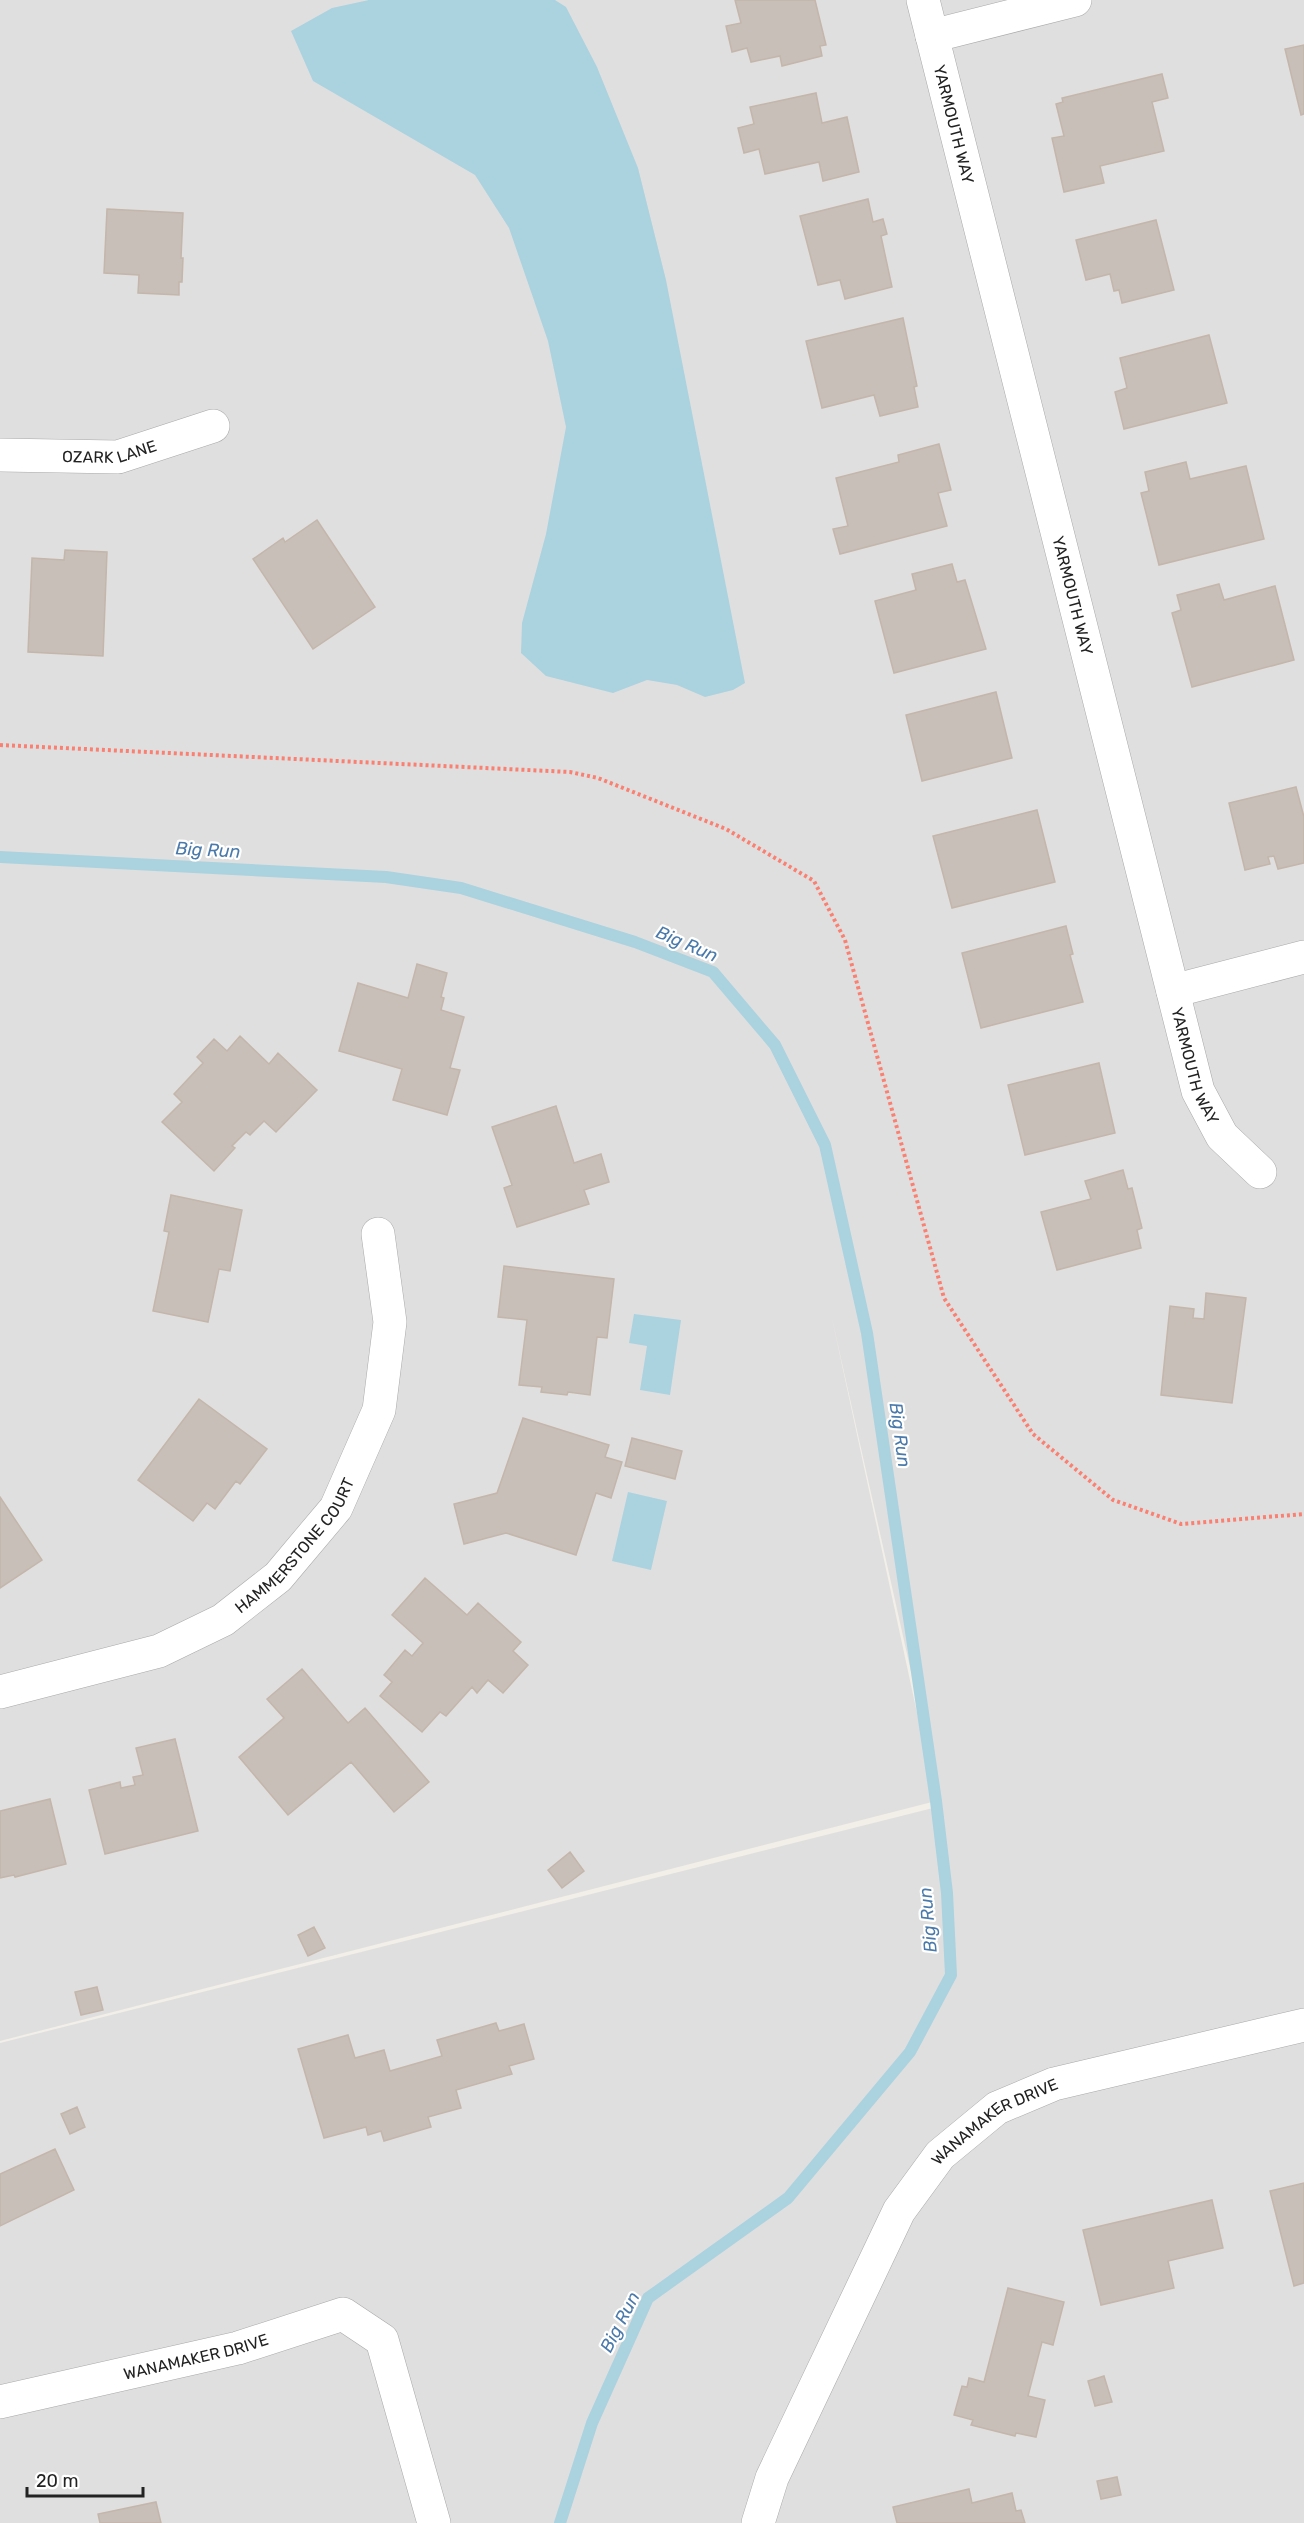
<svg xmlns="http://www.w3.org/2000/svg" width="1304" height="2523" viewBox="0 0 1304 2523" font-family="Rubik,sans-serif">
	<rect width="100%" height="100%" fill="#f2efe9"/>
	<path fill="#e0dfdf" d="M 0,0 L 1304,0 L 1304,2523 L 0,2523 L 0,2043 L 941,1806 L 831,1314 L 936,1801 L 0,2041 Z"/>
	<path fill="#aad3df" d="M 369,0 L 555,0 L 566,7 L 597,67 L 638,168 L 666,280 L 745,683 L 733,690 L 705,697 L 677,685 L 647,680 L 613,693 L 546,676 L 521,653 L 522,623 L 546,534 L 566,427 L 548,341 L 509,228 L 475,175 L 313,81 L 291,31 L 332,8 Z
		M 634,1314 L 681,1320 L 670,1395 L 640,1390 L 647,1346 L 629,1343 Z
		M 628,1492 L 667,1501 L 651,1570 L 612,1561 Z"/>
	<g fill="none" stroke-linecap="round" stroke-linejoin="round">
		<path stroke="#aad3df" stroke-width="12" d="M 0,857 L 386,877 L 461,888 L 635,942 L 713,972 L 775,1045 L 825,1145 L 867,1333 L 936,1801 L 947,1893 L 951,1975 L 910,2052 L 788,2198 L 648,2298 L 592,2423 L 560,2523"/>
	</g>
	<path fill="#c7bfb8" stroke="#c4b6ab" stroke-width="1.5" d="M 735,0 L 815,0 L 826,45 L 820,46 L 822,56 L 782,66 L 780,56 L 751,62 L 747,48 L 732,52 L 726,26 L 741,23 Z
		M 1304,45 L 1304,114 L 1301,115 L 1285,49 Z
		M 1162,74 L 1168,98 L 1152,102 L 1164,151 L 1100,166 L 1104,183 L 1064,192 L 1052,138 L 1064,136 L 1056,104 L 1063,102 L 1062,98 Z
		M 816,93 L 822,123 L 847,117 L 859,172 L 823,181 L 819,162 L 765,174 L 759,149 L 744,153 L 738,128 L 754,124 L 750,107 Z
		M 868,199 L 873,222 L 883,219 L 887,234 L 881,236 L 892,287 L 845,299 L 840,280 L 818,285 L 800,216 Z
		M 107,209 L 183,213 L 181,258 L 183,258 L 182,282 L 179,282 L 179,295 L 138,293 L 139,275 L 104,273 Z
		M 1156,220 L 1174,290 L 1122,303 L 1119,290 L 1114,291 L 1110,274 L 1086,280 L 1076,240 Z
		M 903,318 L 917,386 L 914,387 L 918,407 L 880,416 L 874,395 L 822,408 L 806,341 Z
		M 1209,335 L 1227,403 L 1124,429 L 1115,392 L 1127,388 L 1120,358 Z
		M 939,444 L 951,490 L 938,493 L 947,526 L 840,554 L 833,529 L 848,526 L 836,478 L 899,462 L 898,455 Z
		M 1186,462 L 1190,479 L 1246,466 L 1264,539 L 1159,565 L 1141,493 L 1149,491 L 1145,472 Z
		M 317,520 L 375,607 L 313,649 L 253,559 L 283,538 L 285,542 Z
		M 65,550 L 107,552 L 103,656 L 28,652 L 32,558 L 64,560 Z
		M 952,564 L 957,582 L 965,580 L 986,649 L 894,673 L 875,601 L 916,590 L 912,574 Z
		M 1219,584 L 1224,600 L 1275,586 L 1294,660 L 1192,687 L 1172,613 L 1181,610 L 1177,595 Z
		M 996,692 L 1012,758 L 922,781 L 906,715 Z
		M 1296,787 L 1304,817 L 1304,863 L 1278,869 L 1274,856 L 1268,857 L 1270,864 L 1245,870 L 1229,803 Z
		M 1037,810 L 1055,882 L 952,908 L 933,836 Z
		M 1066,926 L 1073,954 L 1070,955 L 1083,1002 L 981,1028 L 962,953 Z
		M 417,964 L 447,973 L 441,997 L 444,998 L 441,1010 L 464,1017 L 450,1068 L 460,1070 L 447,1115 L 393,1100 L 402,1069 L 339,1051 L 358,983 L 408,998 Z
		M 240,1036 L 269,1064 L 278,1053 L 317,1090 L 276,1132 L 264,1121 L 250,1135 L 246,1132 L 232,1146 L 235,1148 L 214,1171 L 162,1122 L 182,1102 L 174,1094 L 203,1063 L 197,1057 L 214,1039 L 227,1051 Z
		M 1099,1063 L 1115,1133 L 1025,1155 L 1008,1085 Z
		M 556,1106 L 574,1163 L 601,1154 L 609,1182 L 584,1190 L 589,1204 L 517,1227 L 504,1188 L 512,1185 L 492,1127 Z
		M 1123,1170 L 1128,1189 L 1132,1188 L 1142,1228 L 1137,1230 L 1141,1248 L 1057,1270 L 1041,1212 L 1091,1199 L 1085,1181 Z
		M 171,1195 L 242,1210 L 230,1271 L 219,1269 L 208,1322 L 153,1311 L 169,1232 L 164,1231 Z
		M 504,1266 L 614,1279 L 607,1338 L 597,1337 L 590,1395 L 568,1392 L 567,1395 L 541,1392 L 542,1387 L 519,1385 L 527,1320 L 498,1317 Z
		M 1206,1293 L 1246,1298 L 1232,1403 L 1161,1395 L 1170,1306 L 1194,1309 L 1193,1318 L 1204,1319 Z
		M 199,1399 L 267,1449 L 240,1484 L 236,1481 L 215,1509 L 207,1503 L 193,1521 L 138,1480 Z
		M 523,1418 L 609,1445 L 605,1457 L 622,1462 L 611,1498 L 596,1493 L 576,1555 L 506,1533 L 464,1544 L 454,1504 L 497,1493 Z
		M 632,1438 L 682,1451 L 675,1479 L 625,1466 Z
		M 0,1497 L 42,1560 L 0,1588 Z
		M 425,1578 L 467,1615 L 478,1603 L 521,1642 L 513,1651 L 528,1665 L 503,1693 L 488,1680 L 477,1693 L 472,1687 L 446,1716 L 440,1712 L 422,1732 L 380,1696 L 392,1682 L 384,1675 L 405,1650 L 412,1656 L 423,1643 L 392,1615 Z
		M 302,1669 L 348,1723 L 365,1708 L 429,1782 L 394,1812 L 351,1762 L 288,1815 L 239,1757 L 284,1718 L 267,1699 Z
		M 175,1739 L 198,1831 L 105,1854 L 89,1790 L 120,1782 L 121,1788 L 135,1785 L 133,1777 L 143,1775 L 136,1748 Z
		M 50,1799 L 66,1864 L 15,1877 L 14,1875 L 0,1878 L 0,1811 Z
		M 570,1852 L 584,1871 L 562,1888 L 548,1870 Z
		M 314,1927 L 325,1948 L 308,1956 L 298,1935 Z
		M 97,1987 L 103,2010 L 81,2015 L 75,1992 Z
		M 496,2023 L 499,2031 L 524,2024 L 534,2059 L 509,2066 L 512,2074 L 456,2090 L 461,2108 L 428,2117 L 431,2127 L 384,2141 L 381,2131 L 368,2135 L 366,2127 L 324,2138 L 298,2049 L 348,2035 L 355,2058 L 384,2050 L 390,2071 L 442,2056 L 437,2040 Z
		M 77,2107 L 85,2127 L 70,2134 L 61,2114 Z
		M 55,2149 L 74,2190 L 0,2226 L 0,2174 Z
		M 1304,2183 L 1304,2283 L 1294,2286 L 1270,2191 Z
		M 1212,2200 L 1223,2248 L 1168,2261 L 1174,2288 L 1101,2305 L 1083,2230 Z
		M 1008,2288 L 1064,2302 L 1053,2345 L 1042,2342 L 1028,2396 L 1045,2400 L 1036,2437 L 1016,2433 L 1015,2436 L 971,2425 L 973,2420 L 954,2415 L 962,2386 L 967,2387 L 969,2378 L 984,2382 Z
		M 1104,2376 L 1112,2402 L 1095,2406 L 1088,2381 Z
		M 1117,2477 L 1121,2495 L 1101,2499 L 1097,2481 Z
		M 969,2489 L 972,2503 L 1012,2493 L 1016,2511 L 1021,2510 L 1025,2523 L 897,2523 L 893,2507 Z
		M 156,2502 L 161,2523 L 100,2523 L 98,2514 Z"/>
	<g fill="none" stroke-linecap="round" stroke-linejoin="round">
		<g stroke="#a9a9a9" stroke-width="34">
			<g id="minor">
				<path id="s1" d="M 923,0 L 1198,1091 L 1222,1136 L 1260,1172"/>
				<path d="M 932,36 L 1075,0"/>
				<path id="s2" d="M 0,455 L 118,457 L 213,426"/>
				<path d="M 1173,991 L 1304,957"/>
				<path id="s3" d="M 0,1692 L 159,1651 L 223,1620 L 278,1577 L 336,1508 L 379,1410 L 390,1322 L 378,1234"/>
				<path id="s4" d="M 0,2402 L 238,2348 L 343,2314 L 382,2340 L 434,2523"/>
				<path id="s5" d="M 758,2523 L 772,2478 L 899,2211 L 940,2155 L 997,2108 L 1054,2084 L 1304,2025"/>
			</g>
		</g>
		<path stroke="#fa8072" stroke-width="4" stroke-dasharray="3 3" stroke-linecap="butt" d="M 0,745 L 570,772 L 598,778 L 726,829 L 814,881 L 845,940 L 944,1298 L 1033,1434 L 1113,1500 L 1181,1524 L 1304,1514"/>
		<use href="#minor" stroke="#fff" stroke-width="33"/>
	</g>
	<g text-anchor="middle" stroke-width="4.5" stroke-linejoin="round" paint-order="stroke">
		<g font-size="16" fill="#222" stroke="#fff">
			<text dy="6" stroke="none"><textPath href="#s1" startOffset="128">YARMOUTH WAY</textPath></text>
			<text dy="6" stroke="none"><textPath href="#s2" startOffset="110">OZARK LANE</textPath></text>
			<text dy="6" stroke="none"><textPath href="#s1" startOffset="614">YARMOUTH WAY</textPath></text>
			<text dy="6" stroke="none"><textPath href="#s1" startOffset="1100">YARMOUTH WAY</textPath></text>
			<text dy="6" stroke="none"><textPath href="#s3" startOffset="340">HAMMERSTONE COURT</textPath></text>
			<text dy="6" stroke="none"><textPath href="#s5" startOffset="477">WANAMAKER DRIVE</textPath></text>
			<text dy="6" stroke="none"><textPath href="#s4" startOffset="201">WANAMAKER DRIVE</textPath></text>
		</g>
		<g font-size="18" font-style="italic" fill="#4a7aab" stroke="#fff">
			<text transform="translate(208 850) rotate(3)" y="6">Big Run</text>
			<text transform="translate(687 944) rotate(23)" y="6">Big Run</text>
			<text transform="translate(900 1435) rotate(82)" y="6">Big Run</text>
			<text transform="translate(928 1920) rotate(-95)" y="6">Big Run</text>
			<text transform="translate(620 2322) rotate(-63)" y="6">Big Run</text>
		</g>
	</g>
	<path d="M27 2487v9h116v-9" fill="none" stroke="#222222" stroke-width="3"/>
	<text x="36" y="2487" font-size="18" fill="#222222" stroke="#ffffff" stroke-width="4.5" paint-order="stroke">20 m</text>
</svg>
